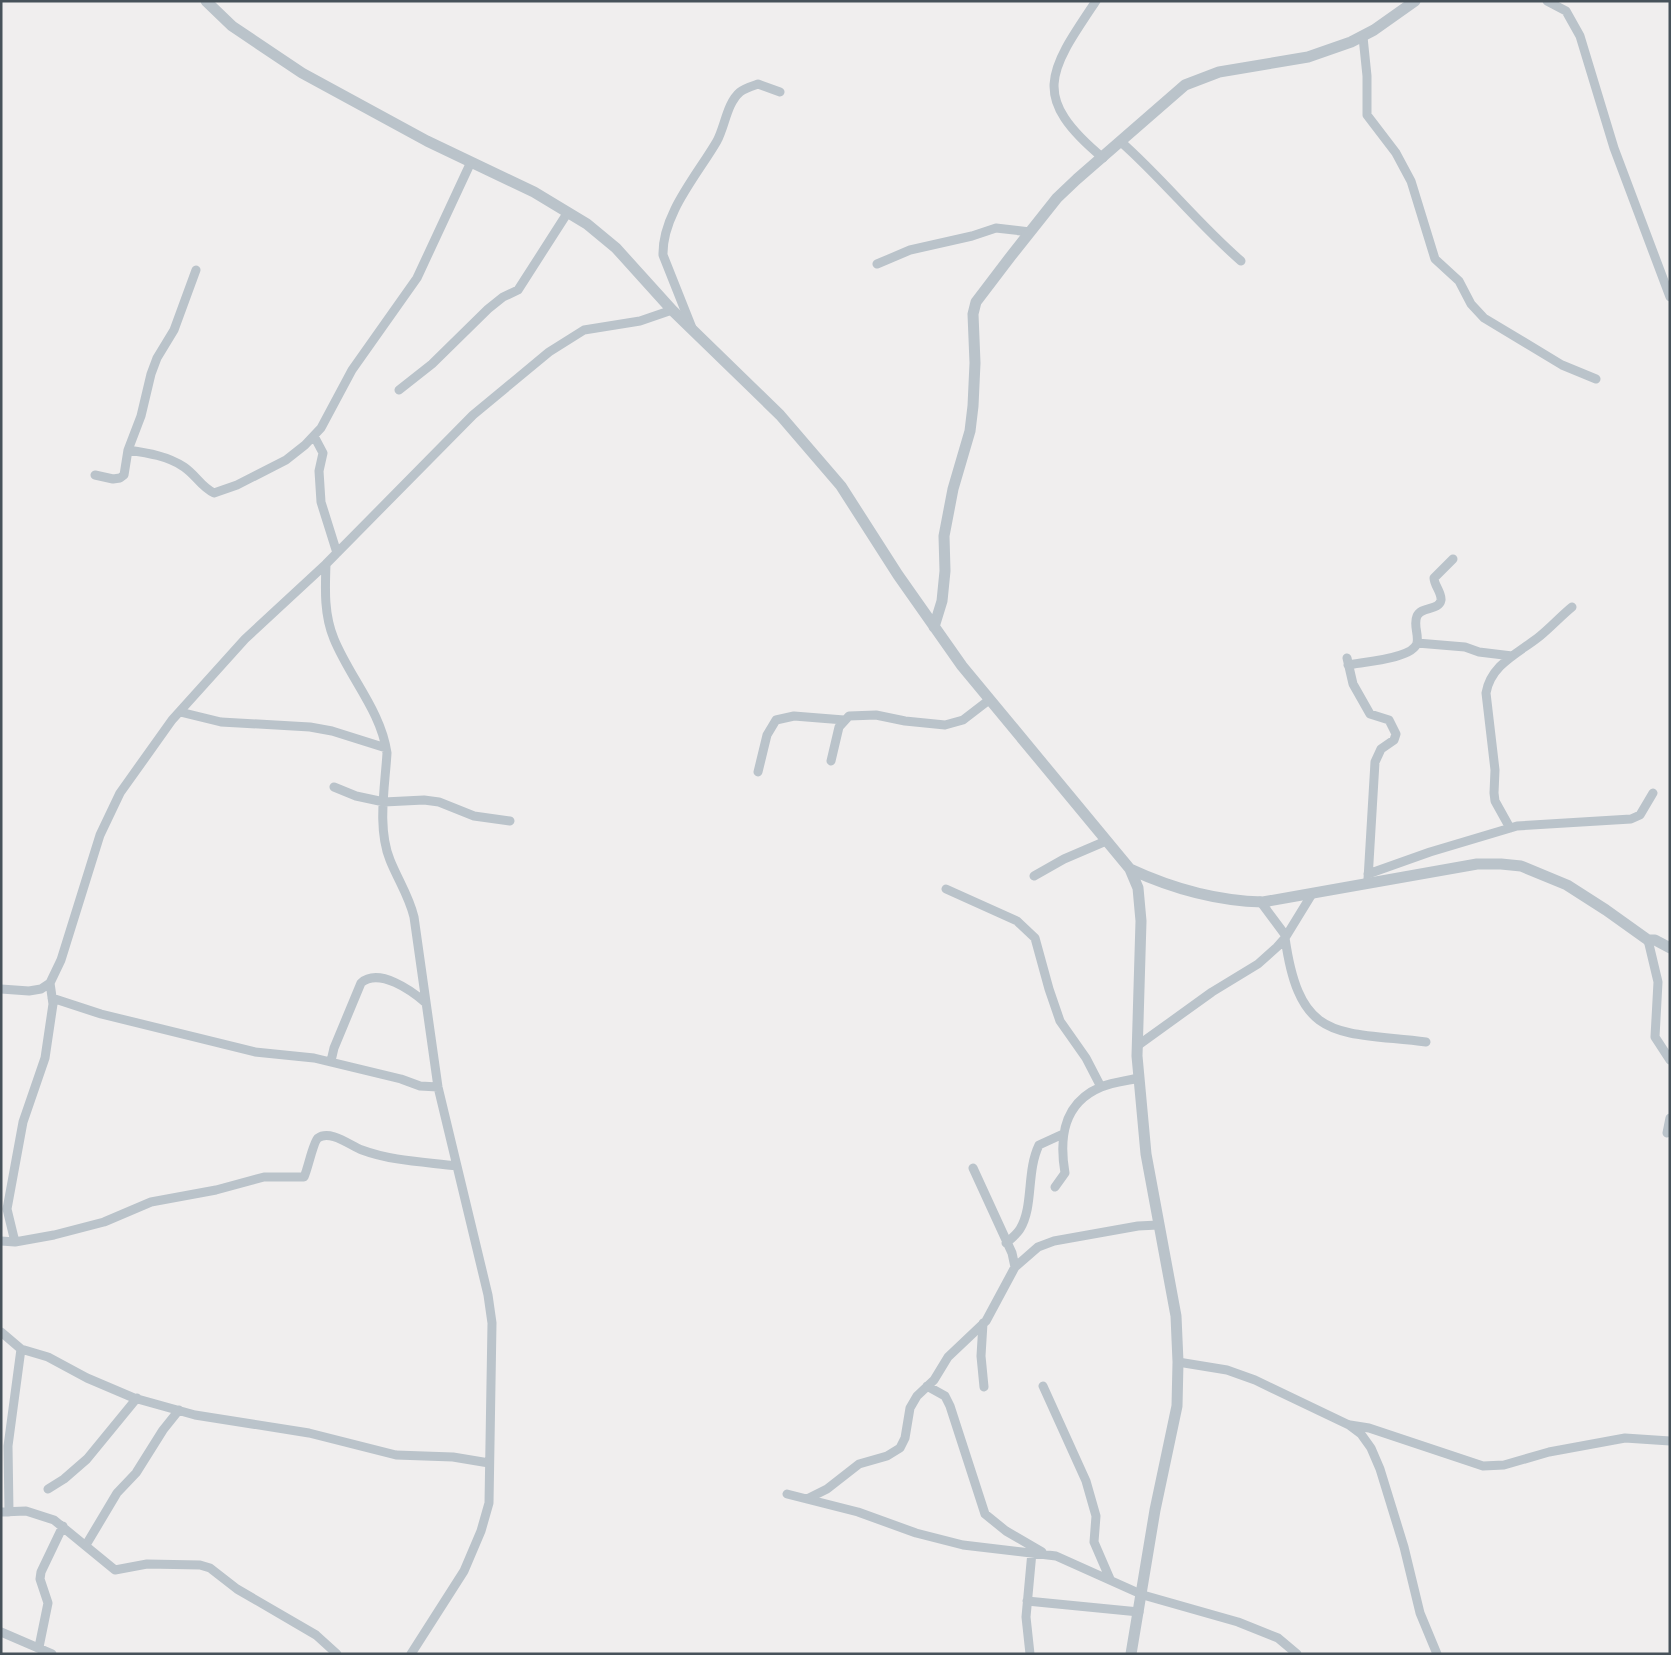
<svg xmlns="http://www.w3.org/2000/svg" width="1671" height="1655" viewBox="0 0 1671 1655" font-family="'Nunito Sans',sans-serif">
	<rect width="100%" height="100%" fill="#f0eeee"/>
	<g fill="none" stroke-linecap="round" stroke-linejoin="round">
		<path stroke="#bac3ca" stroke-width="9" d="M 1096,1 C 1048,72 1030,97 1103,158
			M 1547,1 L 1566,11 L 1580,36 L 1614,148 L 1670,297
			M 1363,37 L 1367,76 L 1367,115 L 1396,153 L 1411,181 L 1435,259 L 1459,281 L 1471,304 L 1484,318 L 1562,365 L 1596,379
			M 1121,142 C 1163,179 1198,224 1241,261
			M 877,264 L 910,250 L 972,236 L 996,228 L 1030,232
			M 692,328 L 663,255 C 662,214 698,174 717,141 C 725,126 727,103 740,92 C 745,88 752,86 758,84 L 780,92
			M 399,390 L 432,364 L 488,309 L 503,297 L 518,290 L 568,212
			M 314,436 L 323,453 L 319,471 L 321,502 L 337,553
			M 128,450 C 148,453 168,456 184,467 C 196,475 201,487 214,493 L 237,485 L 286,460 L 305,445 L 321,428 L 352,370 L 417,278 L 471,162
			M 95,475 L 113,479 L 120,478 L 124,475 L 128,450 L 141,416 L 151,374 L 157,358 L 174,330 L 196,270
			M 326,564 C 325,590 324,615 334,639 C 350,678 381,711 387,753 C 385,787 377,828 390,860 C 398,880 409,896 414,917 L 438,1087 L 488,1295 L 492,1323 L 489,1503 L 481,1531 L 464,1571 L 411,1654
			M 1417,643 L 1465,647 L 1479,652 L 1512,656
			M 1347,658 L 1353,684 L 1370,714 L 1389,720 L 1396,734 L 1394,740 L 1381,749 L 1375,762 L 1368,879
			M 1348,665 C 1362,662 1413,659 1417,643 C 1419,634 1413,625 1417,616 C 1421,606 1439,611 1441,600 C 1442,593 1434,585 1434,578 L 1453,559
			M 180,712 L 221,722 L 310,727 L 332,731 L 386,748
			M 831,761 L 839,727 L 849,716 L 876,715 L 905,721 L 945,725 L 963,720 L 989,700
			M 758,772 L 767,735 L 776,720 L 794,716 L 844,720
			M 334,787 L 356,796 L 384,802 L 424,800 L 439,802 L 474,816 L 510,821
			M 1510,828 L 1495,801 L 1494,793 L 1495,770 L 1486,693 C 1491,664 1519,653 1540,636 C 1551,627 1561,616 1572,607
			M 1368,874 L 1430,852 L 1517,826 L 1631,819 L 1640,815 L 1653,793
			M 1034,876 L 1064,859 L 1106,841
			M 946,889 L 1017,921 L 1035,938 L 1049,989 L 1060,1021 L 1086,1058 L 1101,1087
			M 1260,901 L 1286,936
			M 1285,938 C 1300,1043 1336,1031 1426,1042
			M 1648,940 L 1658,982 L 1655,1037 L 1670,1060
			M 1,989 L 29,991 L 41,989 L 50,983 L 61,960 L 100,835 L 120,793 L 172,720 L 245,639 L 326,564 L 473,415 L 549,352 L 584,330 L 640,321 L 672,310
			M 52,998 L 101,1014 L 255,1052 L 314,1058 L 401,1079 L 420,1086 L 438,1087
			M 1137,1046 L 1212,992 L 1258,964 L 1277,947 L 1285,938 L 1312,894
			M 331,1061 L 334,1048 L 361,983 C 379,967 412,991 426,1003
			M 1667,1133 L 1670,1118
			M 973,1168 L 1012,1253 L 1015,1267
			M 1055,1187 L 1065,1173 C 1059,1138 1063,1103 1101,1087 C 1113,1082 1126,1081 1139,1078
			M 1,1241 L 15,1242 L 54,1235 L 104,1222 L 151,1202 L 216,1190 L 264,1177 L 304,1177 C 308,1169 313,1142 318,1138 C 330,1129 351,1146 362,1150 C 391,1161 426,1162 457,1166
			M 15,1242 L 7,1209 L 23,1122 L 45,1058 L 53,1004 L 50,983
			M 1006,1243 C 1011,1239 1017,1234 1020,1229 C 1034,1206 1026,1172 1039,1145 L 1063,1134
			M 983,1323 L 981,1356 L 984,1387
			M 1,1332 L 21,1349 L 8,1446 L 9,1512
			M 21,1349 L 48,1357 L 87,1378 L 134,1398 L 195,1415 L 309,1433 L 396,1455 L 453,1457 L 489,1463
			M 1178,1362 L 1227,1370 L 1255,1380 L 1349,1425 L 1361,1434 L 1371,1448 L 1380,1469 L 1404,1547 L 1420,1613 L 1437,1654
			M 927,1386 L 945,1396 L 950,1406 L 985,1514 L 1006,1531 L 1042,1552
			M 1043,1386 L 1086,1481 L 1096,1516 L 1094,1542 L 1110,1579
			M 1350,1425 L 1369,1428 L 1483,1466 L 1504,1465 L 1549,1452 L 1625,1438 L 1670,1441
			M 48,1489 L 64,1479 L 87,1459 L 137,1398
			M 787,1494 L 858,1512 L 916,1533 L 963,1545 L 1056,1556 L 1143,1595 L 1238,1622 L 1278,1638 L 1297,1654
			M 807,1499 L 827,1489 L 859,1464 L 887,1456 L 900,1448 L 905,1438 L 910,1408 L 917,1396 L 934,1380 L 948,1357 L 986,1321 L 1015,1267 L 1038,1247 L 1054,1241 L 1138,1226 L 1158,1225
			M 1,1512 L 26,1511 L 54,1520 L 115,1570 L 147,1564 L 200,1565 L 210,1568 L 237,1589 L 316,1635 L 337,1654
			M 86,1545 L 117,1493 L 136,1473 L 163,1430 L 179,1410
			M 1027,1601 L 1139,1612
			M 1,1632 L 52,1654
			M 39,1647 L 48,1603 L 40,1579 L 41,1572 L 63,1526
			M 1030,1654 L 1026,1617 L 1032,1552"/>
		<path stroke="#bac3ca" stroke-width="11" d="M 206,1 L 232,26 L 302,73 L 427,141 L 534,192 L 587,224 L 616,248 L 672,310 L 780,415 L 841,486 L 898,575 L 962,666 L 1130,869 C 1171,888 1218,901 1263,902 L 1477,864 L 1501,864 L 1521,866 L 1567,885 L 1606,910 L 1648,940 L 1655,940 L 1670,948
			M 934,627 L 942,601 L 945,571 L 944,536 L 953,489 L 970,431 L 973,406 L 975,363 L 973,314 L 976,302 L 1011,256 L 1057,198 L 1077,179 L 1185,85 L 1219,72 L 1308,57 L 1351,42 L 1374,30 L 1415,1
			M 1130,869 L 1138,888 L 1141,921 L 1137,1056 L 1146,1154 L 1176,1316 L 1178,1362 L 1177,1406 L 1155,1510 L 1131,1654"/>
	</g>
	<rect width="1671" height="1655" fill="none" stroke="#47525a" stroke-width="5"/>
</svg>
